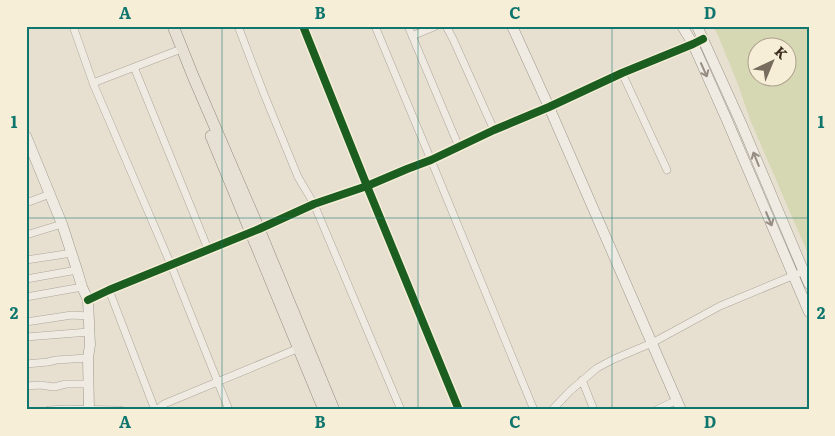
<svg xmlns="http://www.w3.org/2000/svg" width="835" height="436" viewBox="0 0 835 436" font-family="Literata,serif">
	<rect width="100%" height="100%" fill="#e7e0d1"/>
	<path fill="#d6d7b3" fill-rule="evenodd" d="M 712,26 L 809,26 L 809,256 L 751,122 L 737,82 L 717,33 ZM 758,48 L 788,48 L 788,78 L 758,78 Z"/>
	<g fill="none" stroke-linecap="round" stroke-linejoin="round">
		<g stroke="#ada599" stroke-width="8">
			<path id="street" d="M 73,26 L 93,83 L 171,265 L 229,410
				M 238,26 L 264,94 L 298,177 L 314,204 L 401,410
				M 303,26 L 367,186 L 407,169 L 431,160 L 494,130 L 549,107 L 622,73 L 696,42
				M 375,26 L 431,160 L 534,410
				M 408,26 L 459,147
				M 446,26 L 453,39 L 494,130
				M 412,36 L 436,26
				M 134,67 L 208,249
				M 622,73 L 667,170
				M 93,83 L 176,51
				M 26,203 L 50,194
				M 26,235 L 62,224
				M 26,260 L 72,253
				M 26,279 L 77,270
				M 109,290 L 155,410
				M 26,297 L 82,287
				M 88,300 L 109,290 L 259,229 L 314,204 L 367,186 L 459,410
				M 26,322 L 72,315 L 88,316
				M 26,337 L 89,332
				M 26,364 L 48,362 L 56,360 L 88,358
				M 582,380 L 594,410
				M 26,386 L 40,385 L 54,387 L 66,384 L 89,384
				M 49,410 L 65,409 L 120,410
				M 157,410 L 164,404 L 299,348
				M 552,410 L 570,391 L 597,368 L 614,359 L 652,343 L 720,306 L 797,274
				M 656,410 L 677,400"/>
		</g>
		<g stroke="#9c958a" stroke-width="11">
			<path id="secondary" d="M 512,26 L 549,107 L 681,410
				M 682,26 L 693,44 L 726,118 L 809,312
				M 697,26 L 741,123 L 809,284
				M 26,136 L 62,224 L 77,270 L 82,287 L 88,300 L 90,345 L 88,358 L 89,410"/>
		</g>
		<g stroke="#928b80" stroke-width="12">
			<path id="primary" d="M 173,26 L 193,76 L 259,229 L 334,410
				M 211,136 L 324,410"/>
		</g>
		<use href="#street" stroke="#efebe3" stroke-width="7"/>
		<use href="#secondary" stroke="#efebe3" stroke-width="10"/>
		<use href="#primary" stroke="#e6e1d4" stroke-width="11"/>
		<g stroke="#f7eed8" stroke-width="11">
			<path id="cycleway" d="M 303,26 L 367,186 L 407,169 L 431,160 L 494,130 L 549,107 L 622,73 L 693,44 L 703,39
				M 88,300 L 109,290 L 259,229 L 314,204 L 367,186 L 459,410"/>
		</g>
		<use href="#cycleway" stroke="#1b5e20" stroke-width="8"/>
	</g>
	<defs><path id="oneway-shaft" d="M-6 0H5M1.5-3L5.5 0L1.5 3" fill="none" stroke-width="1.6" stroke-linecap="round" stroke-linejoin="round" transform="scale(1.25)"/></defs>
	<g stroke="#968c82">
		<use href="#oneway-shaft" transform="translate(704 70) rotate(66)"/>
		<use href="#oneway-shaft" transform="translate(756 159) rotate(-112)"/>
		<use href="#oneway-shaft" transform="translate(769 219) rotate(67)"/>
	</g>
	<path fill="none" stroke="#0f766e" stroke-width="1" stroke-opacity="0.55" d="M 222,26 L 222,410M 418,26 L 418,410M 612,26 L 612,410M 26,218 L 809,218"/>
	<rect width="835" height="436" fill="none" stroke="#f7eed8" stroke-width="55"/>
	<g transform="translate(772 62) rotate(44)"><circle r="24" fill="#f7eed8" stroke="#ada18e"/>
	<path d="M0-4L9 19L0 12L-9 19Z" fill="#786c5e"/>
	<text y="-8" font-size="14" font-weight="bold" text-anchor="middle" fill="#3d2e20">K</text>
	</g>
	<rect x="28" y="28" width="780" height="380" fill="none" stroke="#0f766e" stroke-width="2"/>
	<g font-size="16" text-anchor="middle" font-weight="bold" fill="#0f766e">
		<text x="125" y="19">A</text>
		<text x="320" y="19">B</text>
		<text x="515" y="19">C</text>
		<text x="710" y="19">D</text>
		<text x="14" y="128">1</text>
		<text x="821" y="128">1</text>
		<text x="14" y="319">2</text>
		<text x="821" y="319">2</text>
		<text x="125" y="428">A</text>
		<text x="320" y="428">B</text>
		<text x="515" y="428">C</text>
		<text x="710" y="428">D</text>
	</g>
</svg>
